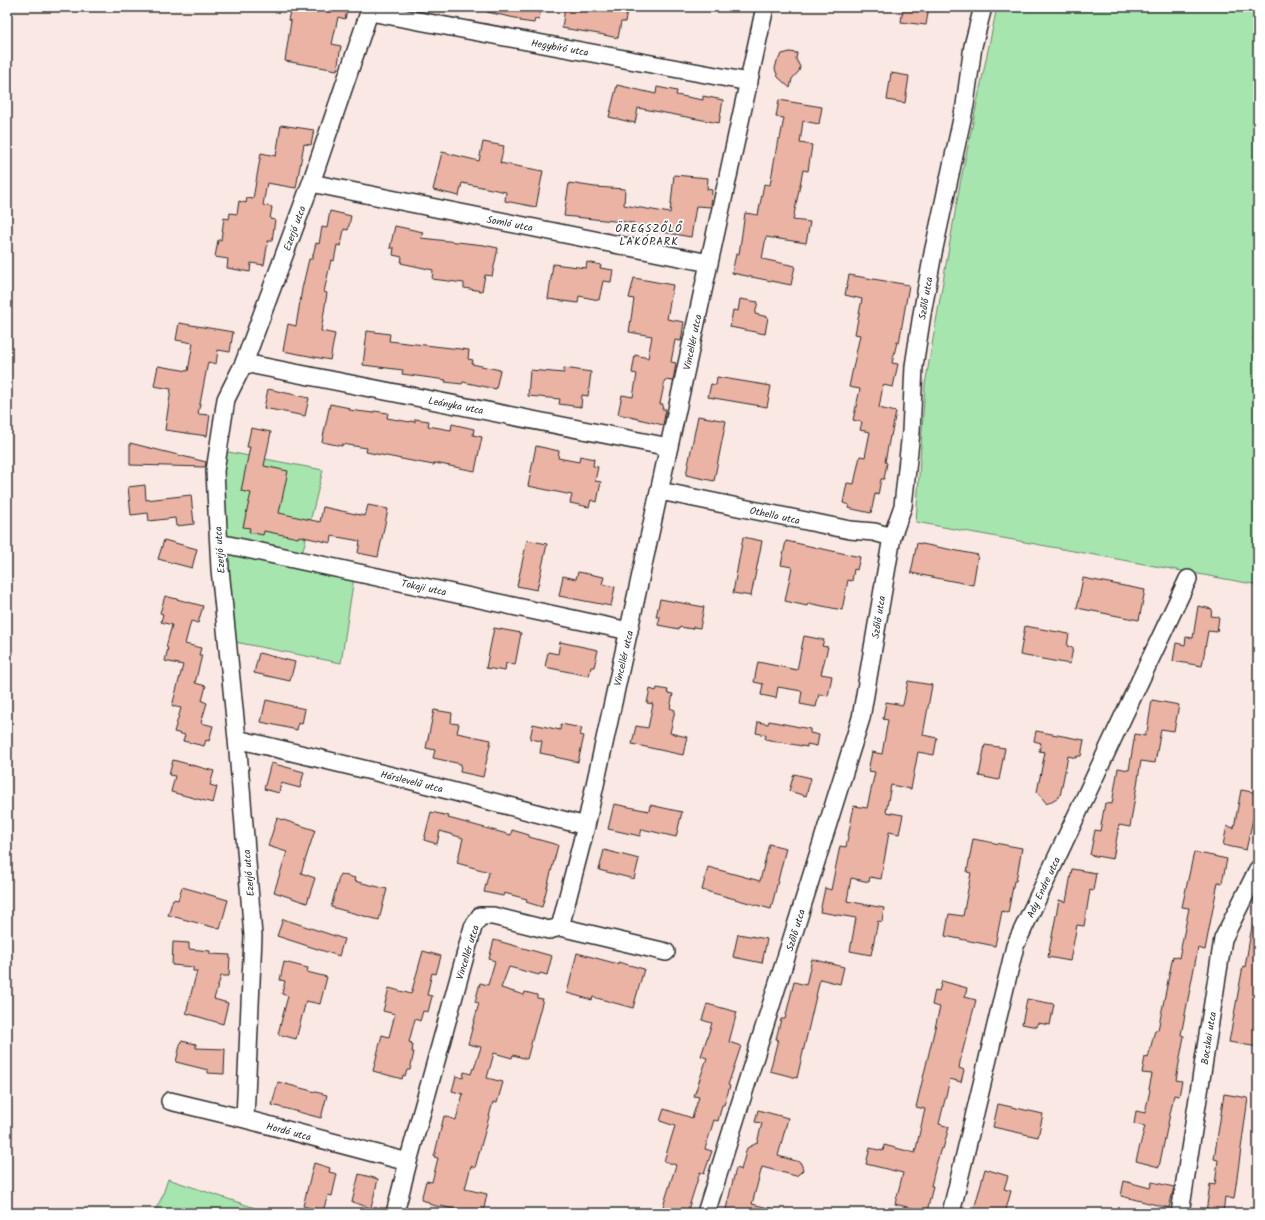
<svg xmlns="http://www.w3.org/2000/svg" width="1265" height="1220" viewBox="0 0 1265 1220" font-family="Kalam,sans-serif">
	<rect width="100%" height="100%" fill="#f9e8e3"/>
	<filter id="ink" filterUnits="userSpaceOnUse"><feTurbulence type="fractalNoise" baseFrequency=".025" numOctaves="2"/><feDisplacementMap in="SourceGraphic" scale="8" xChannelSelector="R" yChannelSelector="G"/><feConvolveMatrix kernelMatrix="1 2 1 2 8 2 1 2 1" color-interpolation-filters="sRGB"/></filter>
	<g filter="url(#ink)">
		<path fill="#a6e5ad" stroke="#68886c" d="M 997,7 L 1258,7 L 1258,321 L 1253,340 L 1258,342 L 1258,585 L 916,522 L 925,385 L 960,184 Z
			M 223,451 L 323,470 L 302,554 L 223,538 Z
			M 224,549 L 354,577 L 341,663 L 235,642 Z
			M 168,1179 L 270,1213 L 154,1213 L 162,1197 Z"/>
		<path fill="#ebb3a3" stroke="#2b2b2b" d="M 291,7 L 348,7 L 345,19 L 338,17 L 332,44 L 341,46 L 337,70 L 285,61 L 291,21 L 288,20 Z
			M 487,7 L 541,7 L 539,20 L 535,19 L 534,23 L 520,21 L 520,19 L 487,12 Z
			M 565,7 L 628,7 L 625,22 L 621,22 L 618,38 L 599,34 L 562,28 Z
			M 903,7 L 929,7 L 926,25 L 901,22 Z
			M 790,52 L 797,53 L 796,59 L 800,67 L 799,71 L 792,79 L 790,88 L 778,77 L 775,69 L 777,61 L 782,54 Z
			M 891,73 L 909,76 L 905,103 L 887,100 Z
			M 617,85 L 656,94 L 657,87 L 677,91 L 676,95 L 703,100 L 703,96 L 723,100 L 719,123 L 638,108 L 635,123 L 609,117 Z
			M 779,100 L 822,107 L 819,124 L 803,121 L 800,143 L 812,145 L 808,171 L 803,170 L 793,220 L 810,222 L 806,243 L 766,237 L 762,259 L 795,266 L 791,285 L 732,273 L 736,254 L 739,254 L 745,213 L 758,215 L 764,184 L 770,185 L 778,139 L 780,139 L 784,118 L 776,117 Z
			M 281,125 L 314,130 L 311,145 L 304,144 L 296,188 L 267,183 L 263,205 L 272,207 L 270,219 L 275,220 L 272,241 L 268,241 L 264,265 L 251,263 L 250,272 L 227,268 L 228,259 L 215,257 L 218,240 L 221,240 L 224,218 L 229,219 L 230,213 L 237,214 L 239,201 L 246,203 L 247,198 L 253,199 L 261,153 L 276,156 Z
			M 483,142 L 504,146 L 500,163 L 543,171 L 536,207 L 505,201 L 506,192 L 462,183 L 459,196 L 433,190 L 442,152 L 479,161 Z
			M 674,175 L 708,178 L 707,189 L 712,190 L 711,207 L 696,206 L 691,237 L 633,227 L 634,223 L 564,216 L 569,183 L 595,187 L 625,189 L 624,205 L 670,213 Z
			M 330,211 L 351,216 L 348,230 L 344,229 L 341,246 L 337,245 L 334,261 L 331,260 L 324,292 L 327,293 L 321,331 L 335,334 L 330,360 L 283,351 L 288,324 L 296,326 L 302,289 L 309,259 L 312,259 L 316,243 L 319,244 L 322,227 L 327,228 Z
			M 395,226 L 423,232 L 421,238 L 484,245 L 498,248 L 492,276 L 485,275 L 482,291 L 464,288 L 464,283 L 432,279 L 433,270 L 401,263 L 402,257 L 393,255 L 394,248 L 390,248 Z
			M 587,262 L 601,265 L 600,268 L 613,270 L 611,282 L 603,281 L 599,300 L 579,296 L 578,303 L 548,299 L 553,264 L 586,268 Z
			M 849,275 L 909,285 L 899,343 L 897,342 L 892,363 L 898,364 L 893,387 L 883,385 L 879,408 L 896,412 L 891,436 L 890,436 L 885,462 L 887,463 L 884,479 L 881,479 L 878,495 L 875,494 L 871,513 L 848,508 L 849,505 L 843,503 L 847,483 L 854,484 L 860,456 L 865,457 L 870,432 L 860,430 L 862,422 L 853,420 L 860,389 L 849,387 L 860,335 L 855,334 L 862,299 L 845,295 Z
			M 634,278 L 673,285 L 667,319 L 684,322 L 681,341 L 675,340 L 671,362 L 676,363 L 673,381 L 665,380 L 660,404 L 663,404 L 662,409 L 666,409 L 663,425 L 618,414 L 622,395 L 633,397 L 637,374 L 632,373 L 635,355 L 648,358 L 652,336 L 629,332 L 634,299 L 629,298 Z
			M 740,299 L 758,302 L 755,314 L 768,317 L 765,334 L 730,327 L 733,310 L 738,311 Z
			M 179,323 L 233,332 L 230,352 L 218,350 L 216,364 L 208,362 L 198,414 L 210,415 L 207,436 L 165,430 L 171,389 L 154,386 L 158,366 L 188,371 L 193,343 L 176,340 Z
			M 367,331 L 390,334 L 389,341 L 469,350 L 468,359 L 473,360 L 472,364 L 500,370 L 496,389 L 463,382 L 462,384 L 445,382 L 446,380 L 402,374 L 403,370 L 363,365 Z
			M 564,368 L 591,372 L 588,396 L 582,395 L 581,407 L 559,404 L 560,399 L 528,396 L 530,370 L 564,373 Z
			M 717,377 L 771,386 L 767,407 L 708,397 L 711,384 L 716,385 Z
			M 268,389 L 309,398 L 305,416 L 264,408 Z
			M 330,404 L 350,408 L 349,410 L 373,413 L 374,411 L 388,413 L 387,418 L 410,422 L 410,421 L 415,422 L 415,419 L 429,421 L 428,426 L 451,430 L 452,424 L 474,429 L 473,435 L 482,437 L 475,471 L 435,463 L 434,465 L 417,462 L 366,452 L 367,448 L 342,444 L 342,446 L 322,442 Z
			M 698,416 L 726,421 L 714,481 L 686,475 Z
			M 251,428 L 271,432 L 264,466 L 288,471 L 279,513 L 320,522 L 323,507 L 365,516 L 368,505 L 388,509 L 378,557 L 358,553 L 360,541 L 332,536 L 331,543 L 299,536 L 298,538 L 264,531 L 263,535 L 249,532 L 250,528 L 243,527 L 251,493 L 241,491 L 250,447 L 247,447 Z
			M 130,443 L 206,462 L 205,467 L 130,465 Z
			M 536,446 L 559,451 L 558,458 L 579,462 L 580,456 L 594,459 L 593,466 L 598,467 L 595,481 L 601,482 L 597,502 L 591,500 L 589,507 L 570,503 L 572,495 L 528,486 Z
			M 145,485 L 146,500 L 191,495 L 194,524 L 176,526 L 175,518 L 149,521 L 148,513 L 131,515 L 128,487 Z
			M 743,537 L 762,541 L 751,596 L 733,593 Z
			M 164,540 L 197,549 L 192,568 L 158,559 Z
			M 527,540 L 547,544 L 537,590 L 517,586 Z
			M 786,541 L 860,557 L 857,570 L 854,569 L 852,581 L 848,580 L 842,610 L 808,603 L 807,606 L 785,601 L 792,567 L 781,565 Z
			M 917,543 L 978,555 L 973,585 L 911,573 Z
			M 578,572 L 604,577 L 602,584 L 615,587 L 611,606 L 559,596 L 563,576 L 576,579 Z
			M 1083,578 L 1145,590 L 1139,620 L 1077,608 Z
			M 165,596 L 203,606 L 198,623 L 191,621 L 185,644 L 201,648 L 199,655 L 202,655 L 195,683 L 206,686 L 202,701 L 207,703 L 201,723 L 213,726 L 209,741 L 206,740 L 204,746 L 183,741 L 185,735 L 174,732 L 181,708 L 172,706 L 183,665 L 165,661 L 168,648 L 166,647 L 172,625 L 161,622 L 163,614 L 160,613 Z
			M 660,599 L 704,607 L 700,628 L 693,627 L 692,629 L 680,627 L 679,629 L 658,625 L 660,617 L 656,617 Z
			M 1198,606 L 1212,609 L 1211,616 L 1219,617 L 1217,632 L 1208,631 L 1202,666 L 1173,661 L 1176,643 L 1185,645 L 1186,637 L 1193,638 Z
			M 1025,626 L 1069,634 L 1067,646 L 1073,648 L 1070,664 L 1020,655 Z
			M 494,628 L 521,633 L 515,665 L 506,663 L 505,671 L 486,668 Z
			M 804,636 L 824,640 L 822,646 L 828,647 L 821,674 L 832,676 L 828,696 L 819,694 L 816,707 L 800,704 L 802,691 L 778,687 L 776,698 L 761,695 L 763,684 L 754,682 L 758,662 L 797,670 Z
			M 560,642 L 598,650 L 594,667 L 591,667 L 589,676 L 545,667 L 548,652 L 558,654 Z
			M 259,653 L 295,662 L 290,681 L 254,673 Z
			M 908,681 L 932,685 L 923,735 L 937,738 L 934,755 L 918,752 L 911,789 L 891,785 L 886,812 L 903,815 L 899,834 L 889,832 L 881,879 L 870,877 L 869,882 L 851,878 L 847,901 L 884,908 L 882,922 L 878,921 L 871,955 L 850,951 L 856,918 L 820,912 L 825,888 L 831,890 L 840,846 L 846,847 L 854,806 L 867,808 L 875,772 L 868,771 L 872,752 L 882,754 L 888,720 L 883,719 L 886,702 L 903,705 Z
			M 657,688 L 668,690 L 667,693 L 673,694 L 670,708 L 675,710 L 670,733 L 687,737 L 683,755 L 632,744 L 636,726 L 648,728 L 653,704 L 647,703 L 650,689 L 656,691 Z
			M 266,700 L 305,709 L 302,724 L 298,723 L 297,730 L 261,722 Z
			M 1152,700 L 1179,705 L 1174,731 L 1161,729 L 1155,763 L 1141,761 L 1130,827 L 1119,825 L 1113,859 L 1090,855 L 1095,830 L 1100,831 L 1105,803 L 1112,804 L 1118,768 L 1129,770 L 1135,734 L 1145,736 L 1145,732 L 1147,732 Z
			M 434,710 L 452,713 L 451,723 L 459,724 L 457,733 L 491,740 L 483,777 L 460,772 L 461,764 L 433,758 L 435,750 L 426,748 Z
			M 769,721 L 810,729 L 810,733 L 819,735 L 817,746 L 807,744 L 807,747 L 765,739 L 766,735 L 756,733 L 758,722 L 768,724 Z
			M 533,724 L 560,730 L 561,724 L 582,728 L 580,735 L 584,736 L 578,762 L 555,757 L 555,756 L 540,753 L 542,741 L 530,739 Z
			M 1036,731 L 1084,740 L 1081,756 L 1077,756 L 1076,758 L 1068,756 L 1060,796 L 1047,804 L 1037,792 L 1045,752 L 1039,751 L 1041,743 L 1034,741 Z
			M 985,745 L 1005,748 L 999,780 L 979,776 Z
			M 173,760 L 214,771 L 210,785 L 217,787 L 213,803 L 171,792 L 175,776 L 169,775 Z
			M 271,763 L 304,772 L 300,788 L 281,783 L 279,793 L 264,789 Z
			M 794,774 L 811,778 L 806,796 L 789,791 Z
			M 1241,790 L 1258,793 L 1258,816 L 1254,815 L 1246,850 L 1223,845 L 1227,826 L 1234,828 Z
			M 614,804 L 649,811 L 650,805 L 682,812 L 676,837 L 642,829 L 640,836 L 608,829 Z
			M 431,812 L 449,816 L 448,818 L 511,835 L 512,830 L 529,835 L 529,837 L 558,845 L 542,907 L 526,902 L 527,899 L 504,893 L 503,896 L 484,892 L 489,872 L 457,863 L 463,838 L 440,831 L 437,844 L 424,840 Z
			M 277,818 L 315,830 L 301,873 L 315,878 L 307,903 L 274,892 L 287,852 L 268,846 Z
			M 973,839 L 1022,848 L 1016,881 L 1014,881 L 1008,913 L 1002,911 L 995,946 L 945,936 L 949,914 L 963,916 L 971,873 L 967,872 Z
			M 769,844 L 786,848 L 771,909 L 702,890 L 708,867 L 760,881 Z
			M 604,850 L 639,859 L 634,879 L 599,870 Z
			M 1194,852 L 1227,859 L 1222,883 L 1218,882 L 1205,950 L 1198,948 L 1181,1035 L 1184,1036 L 1176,1080 L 1182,1081 L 1179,1096 L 1174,1095 L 1159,1167 L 1136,1161 L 1145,1126 L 1134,1124 L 1136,1111 L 1145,1113 L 1150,1090 L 1149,1089 L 1152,1074 L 1142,1073 L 1145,1057 L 1148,1058 L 1155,1030 L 1158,1030 L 1173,956 L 1179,958 L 1189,908 L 1182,907 Z
			M 1072,869 L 1096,873 L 1093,891 L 1090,890 L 1084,926 L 1077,925 L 1070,961 L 1048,957 L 1059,900 L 1066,902 Z
			M 340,874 L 355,878 L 354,881 L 387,889 L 379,920 L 331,907 Z
			M 182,887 L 228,900 L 220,929 L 168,915 L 173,899 L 178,900 Z
			M 283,919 L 344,939 L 339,956 L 277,936 Z
			M 1252,926 L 1258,927 L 1258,1047 L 1229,1042 L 1243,966 L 1245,967 Z
			M 738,934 L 767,939 L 762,963 L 733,957 Z
			M 494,940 L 552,956 L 547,975 L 540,973 L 539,975 L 509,967 L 501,988 L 524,995 L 525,992 L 537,995 L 537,998 L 543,999 L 527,1059 L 513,1055 L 512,1058 L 494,1053 L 487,1078 L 503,1082 L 497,1103 L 493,1102 L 475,1168 L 471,1166 L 465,1189 L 487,1194 L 483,1213 L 469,1213 L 441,1206 L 440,1207 L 429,1204 L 429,1202 L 421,1200 L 426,1181 L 432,1182 L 438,1158 L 434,1157 L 444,1116 L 456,1120 L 463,1094 L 452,1091 L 456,1076 L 463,1078 L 464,1072 L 471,1074 L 473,1068 L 474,1069 L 481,1047 L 468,1044 L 479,1003 L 475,1002 L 480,983 L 488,985 L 495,961 L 489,959 Z
			M 173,942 L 189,943 L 189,949 L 210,951 L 210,954 L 230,955 L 229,976 L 221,976 L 214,999 L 228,1003 L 223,1024 L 186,1013 L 197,971 L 193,971 L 193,967 L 172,965 Z
			M 423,951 L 441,956 L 436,974 L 432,973 L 427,995 L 432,996 L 428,1012 L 423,1011 L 420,1021 L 415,1019 L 409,1042 L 412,1043 L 411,1045 L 413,1045 L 412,1052 L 414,1052 L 410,1070 L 407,1070 L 405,1076 L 403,1075 L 402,1079 L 373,1071 L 382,1035 L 389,1037 L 395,1014 L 383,1011 L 389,988 L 411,994 Z
			M 577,953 L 618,964 L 618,962 L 644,969 L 633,1008 L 593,997 L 592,1000 L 567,993 Z
			M 812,959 L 844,967 L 840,984 L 820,979 L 797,1078 L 770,1071 L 778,1039 L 776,1039 L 781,1019 L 785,1019 L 794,982 L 806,985 Z
			M 284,962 L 308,968 L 307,972 L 327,977 L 320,1004 L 306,1001 L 296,1039 L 278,1034 L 288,996 L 282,994 L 285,981 L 280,980 Z
			M 942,981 L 967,988 L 965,997 L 976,1000 L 961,1057 L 959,1068 L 964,1070 L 961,1082 L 950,1079 L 939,1124 L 949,1127 L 943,1149 L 941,1148 L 936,1165 L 931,1186 L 933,1186 L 927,1212 L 895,1204 L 903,1173 L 866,1164 L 870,1148 L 883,1151 L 884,1145 L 915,1153 L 925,1109 L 916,1107 L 940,1007 L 932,1005 L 935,990 L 939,991 Z
			M 1027,999 L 1054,1004 L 1050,1025 L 1038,1023 L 1037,1027 L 1022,1024 Z
			M 707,1004 L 737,1012 L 729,1042 L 741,1046 L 728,1085 L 730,1086 L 724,1105 L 722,1105 L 718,1121 L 714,1120 L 705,1149 L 712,1151 L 704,1174 L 700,1172 L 687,1213 L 661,1213 L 676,1165 L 664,1161 L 675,1126 L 660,1121 L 664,1109 L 692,1118 L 699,1097 L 694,1096 L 707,1058 L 701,1056 L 712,1023 L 702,1020 Z
			M 181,1041 L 196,1044 L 196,1048 L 225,1049 L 224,1074 L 208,1073 L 208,1070 L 176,1062 Z
			M 278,1082 L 327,1095 L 321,1118 L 272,1105 Z
			M 1224,1094 L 1248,1098 L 1234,1199 L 1225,1197 L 1223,1213 L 1215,1213 L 1206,1212 L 1210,1184 L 1215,1185 L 1218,1160 L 1214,1159 Z
			M 998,1104 L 1043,1114 L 1038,1137 L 993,1127 Z
			M 758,1110 L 788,1118 L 778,1156 L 800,1162 L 802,1166 L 803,1170 L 799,1174 L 796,1176 L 762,1167 L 752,1204 L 773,1209 L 772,1213 L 725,1213 L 736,1168 L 741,1170 L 747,1148 L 757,1143 L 762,1123 L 755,1122 Z
			M 314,1163 L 330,1168 L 329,1172 L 337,1174 L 332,1196 L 328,1195 L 323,1211 L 303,1206 Z
			M 985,1169 L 1008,1176 L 1004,1189 L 1011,1191 L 1005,1213 L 973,1213 Z
			M 359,1174 L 378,1179 L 371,1208 L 352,1202 Z
			M 1124,1181 L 1150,1188 L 1152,1182 L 1174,1187 L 1169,1208 L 1121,1196 Z"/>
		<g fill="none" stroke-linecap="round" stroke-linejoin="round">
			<g stroke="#2b2b2b" stroke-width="20">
				<path id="minor" d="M 370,12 L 749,82
					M 311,183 L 709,263
					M 244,363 L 669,447
					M 660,491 L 850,530 L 874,532 L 892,537
					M 219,543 L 629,631
					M 237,739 L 405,779 L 586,826
					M 560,927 L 666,952
					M 170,1101 L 245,1119 L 408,1162
					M 245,1119 L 253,936 L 237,739 L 220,569 L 215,471 L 226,399 L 244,363 L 311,183 L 371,7
					M 395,1213 L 408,1162 L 473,927 L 480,916 L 493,916 L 549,930 L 560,927 L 586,826 L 765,7
					M 706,1213 L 861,718 L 892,537 L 903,506 L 911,432 L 914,366 L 922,314 L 933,253 L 965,105 L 973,46 L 983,7
					M 951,1213 L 1015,946 L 1188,579
					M 1180,1213 L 1223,939 L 1258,869"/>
			</g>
			<use href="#minor" stroke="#fff" stroke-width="17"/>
		</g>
	</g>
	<g text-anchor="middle" stroke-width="3.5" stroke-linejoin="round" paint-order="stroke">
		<g font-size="10" fill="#2b2b2b" stroke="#fff">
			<text transform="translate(560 47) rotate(10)" y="4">Hegybíró utca</text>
			<text transform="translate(510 223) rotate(11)" y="4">Somló utca</text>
			<text transform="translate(294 228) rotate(-70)" y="4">Ezerjó utca</text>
			<text transform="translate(925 298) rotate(-80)" y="4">Szőlő utca</text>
			<text transform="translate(692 342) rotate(-78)" y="4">Vincellér utca</text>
			<text transform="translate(456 405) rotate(11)" y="4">Leányka utca</text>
			<text transform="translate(775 515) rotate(12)" y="4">Othello utca</text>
			<text transform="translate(219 550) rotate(-94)" y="4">Ezerjó utca</text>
			<text transform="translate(424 587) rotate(12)" y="4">Tokaji utca</text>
			<text transform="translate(878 617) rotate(-81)" y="4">Szőlő utca</text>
			<text transform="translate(623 658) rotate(-77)" y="4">Vincellér utca</text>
			<text transform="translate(412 781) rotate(14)" y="4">Hárslevelű utca</text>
			<text transform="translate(248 873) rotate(-95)" y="4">Ezerjó utca</text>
			<text transform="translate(1043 887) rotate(-65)" y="4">Ady Endre utca</text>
			<text transform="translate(795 930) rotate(-73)" y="4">Szőlő utca</text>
			<text transform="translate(467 952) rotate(-73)" y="4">Vincellér utca</text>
			<text transform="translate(1208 1038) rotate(-81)" y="4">Bocskai utca</text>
			<text transform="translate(289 1131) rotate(15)" y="4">Hordó utca</text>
		</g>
		<g font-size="11" letter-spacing="1" fill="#2b2b2b" stroke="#fff">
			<text x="649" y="232">ÖREGSZŐLŐ<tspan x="649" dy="13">LAKÓPARK</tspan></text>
		</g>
	</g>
	<rect width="1265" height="1220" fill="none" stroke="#fff" stroke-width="24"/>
	<rect x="12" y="12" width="1241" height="1196" fill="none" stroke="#2b2b2b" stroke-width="1.5" filter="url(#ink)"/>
</svg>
